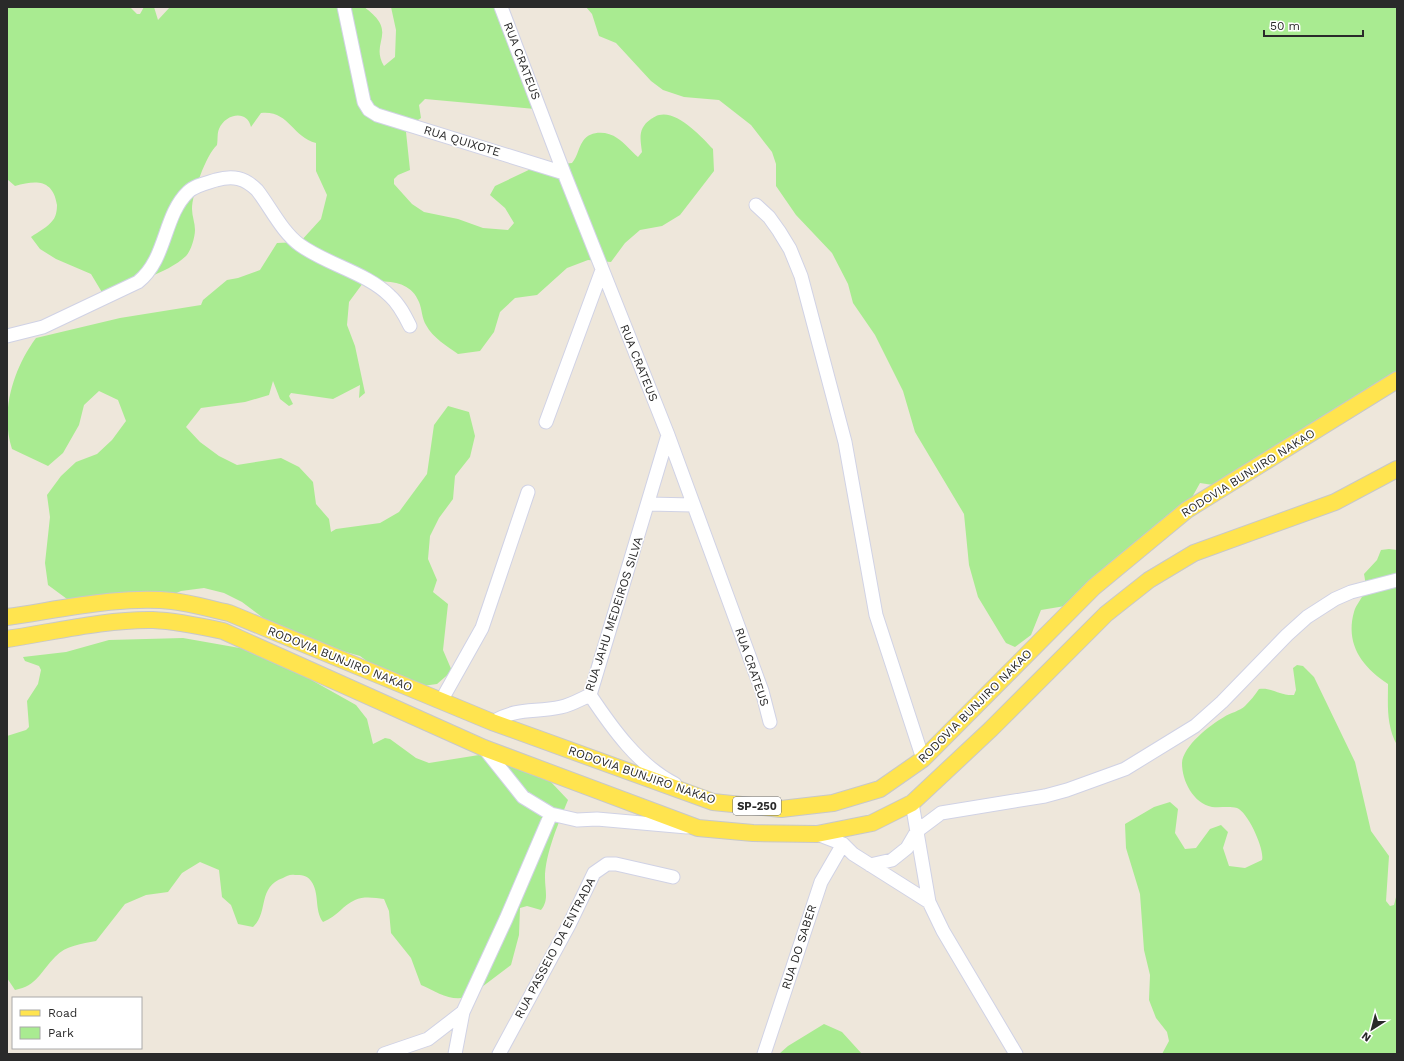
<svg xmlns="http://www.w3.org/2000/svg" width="1404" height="1061" viewBox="0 0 1404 1061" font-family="'Work Sans',sans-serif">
	<rect width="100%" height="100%" fill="#eee7db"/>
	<path fill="#a9eb91" d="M 7,7 L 130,7 L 137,14 L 140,14 L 144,7 L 154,7 L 158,20 L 170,7 L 364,7 C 400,33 369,41 384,66 L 395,57 L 396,30 L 391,7 L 495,7 L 535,109 L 425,99 L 419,105 L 421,118 L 410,125 L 406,132 L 410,170 L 398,175 L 394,179 L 394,184 L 412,204 L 424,212 L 458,219 L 483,228 L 508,230 L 514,223 L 505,208 L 490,195 L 495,186 L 535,167 L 572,163 C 578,156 578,148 583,141 C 590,130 608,131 617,138 C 625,143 631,151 638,157 L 642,152 C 640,138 638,128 651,119 C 653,118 657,115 659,115 C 677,110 702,137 713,149 L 714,171 L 680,215 L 662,226 L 640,230 L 625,243 L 611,262 L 588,260 L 567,268 L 537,295 L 515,298 L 500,312 L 494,332 L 480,351 L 458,354 C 447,346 433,338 426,325 C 422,319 422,309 419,302 C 410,279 384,280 363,283 L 349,302 L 347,325 L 355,346 L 365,393 L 359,398 L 360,385 L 333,399 L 291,393 L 289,396 L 293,404 L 289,406 L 280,399 L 273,381 L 269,395 L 245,402 L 201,408 L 186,427 L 200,442 L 219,456 L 237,465 L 281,458 L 299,467 L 313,482 L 316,504 L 329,519 L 331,532 L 336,529 L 380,523 L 399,512 L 427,474 L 434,425 L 448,406 L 469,412 L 475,436 L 470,457 L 455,476 L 453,499 L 439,518 L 430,536 L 428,559 L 437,580 L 433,592 L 448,604 L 443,650 L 452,671 L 437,684 L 415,687 L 379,670 L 360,656 L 339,650 L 299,645 L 242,602 L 224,593 L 204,588 L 181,591 L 160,600 L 88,604 L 67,599 L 48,585 L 45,563 L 50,517 L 47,495 L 61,476 L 76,462 L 97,454 L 112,440 L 126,421 L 118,400 L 99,391 L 84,405 L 79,425 L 63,453 L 48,466 L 12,449 C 0,412 13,369 36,338 L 120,318 L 201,305 L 203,300 L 227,280 L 238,278 L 260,270 L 277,243 L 300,242 L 321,219 L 327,195 L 316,171 L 316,143 C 292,137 289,110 261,113 L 251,127 C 247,109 225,114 219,129 C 217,133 218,140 217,145 C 206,155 192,194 192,209 C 192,216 195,223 195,230 C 195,237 191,251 186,256 C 167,274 128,284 103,294 L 91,274 L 56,259 L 40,249 L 31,237 C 38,232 48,227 53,220 C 56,217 57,210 57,205 C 53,179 36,180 15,186 L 7,179 Z
		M 586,7 L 1397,7 L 1397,386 L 1324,416 L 1293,443 L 1213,485 L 1200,483 L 1190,501 L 1065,606 L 1041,610 L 1031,635 L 1015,647 L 1006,643 L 1004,640 L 978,597 L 969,565 L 964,514 L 915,432 L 903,391 L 875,335 L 853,303 L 848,284 L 832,253 L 796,215 L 776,186 L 776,164 L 772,152 L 751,125 L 719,100 L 684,97 L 663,90 L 651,81 L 616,43 L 599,36 L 592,14 Z
		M 1389,549 L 1397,550 L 1397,745 C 1386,725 1388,705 1388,684 C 1362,667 1345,644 1354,612 C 1356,604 1363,598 1365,590 C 1366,585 1365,579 1364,574 L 1377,560 L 1381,550 Z
		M 183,638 L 251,650 L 274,659 L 356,705 L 367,719 L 373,744 L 385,738 L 390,739 L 416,758 L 429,763 L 504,751 L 534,764 L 568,800 C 559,822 545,854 545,878 C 545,891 549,900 541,910 L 527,906 L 520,908 L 519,935 L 511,965 L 470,996 C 452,1003 437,992 421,985 L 411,958 L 391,933 L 389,911 L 384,899 C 375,898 364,896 355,900 C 343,905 338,916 323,922 C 314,910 320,893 311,881 C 307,875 301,875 295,875 C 290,874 287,876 283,878 C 257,887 269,913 253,927 L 238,924 L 231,905 L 222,897 L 219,870 L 200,862 L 182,873 L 168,892 L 146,895 L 125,904 L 96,941 C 82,944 66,945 55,957 C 41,971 37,986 15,990 L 7,978 L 7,736 L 26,730 L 29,727 L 27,701 L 38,684 L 41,670 L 39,666 L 25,661 L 23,657 L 66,652 L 109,640 Z
		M 1297,665 L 1303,666 L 1314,677 L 1355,762 L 1371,831 L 1389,856 L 1386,901 L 1390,906 L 1394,905 L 1397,893 L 1397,1054 L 1162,1054 L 1169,1041 L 1167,1032 L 1156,1018 L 1149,1000 L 1150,975 L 1144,950 L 1140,894 L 1126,848 L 1125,824 L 1154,807 L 1170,802 L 1178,809 L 1175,833 L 1185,849 L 1196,848 L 1210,829 L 1221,825 L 1228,832 L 1223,848 L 1229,866 L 1245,868 L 1262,860 C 1265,850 1248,812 1237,808 C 1229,806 1220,808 1212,807 C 1193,803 1182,781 1182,763 C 1183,746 1210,725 1224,717 C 1230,713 1240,711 1245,706 C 1250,701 1255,695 1259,689 C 1272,687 1279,696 1294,695 L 1296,690 L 1293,668 Z
		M 824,1024 L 842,1032 L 862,1054 L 779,1054 L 788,1046 Z"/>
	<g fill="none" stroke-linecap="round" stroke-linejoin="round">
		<g stroke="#d0d2e5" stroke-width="15">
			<path id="minor" d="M 344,7 L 364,102 L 369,110 L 377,115 L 564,173
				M 501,7 L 564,173 L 668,435 L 762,691 L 770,722
				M 756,205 L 769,217 L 779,231 L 790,249 L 801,276 L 845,442 L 876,615 L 923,759
				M 7,336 L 43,327 L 138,282 C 167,259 163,216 188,192 C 195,185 207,183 216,180 C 233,175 245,178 257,190 C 271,208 282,232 300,245 C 328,265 367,273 390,296 C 399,304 405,316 410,326
				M 546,422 L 602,270
				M 648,504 L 693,505
				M 590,695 L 668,435
				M 590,695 C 612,728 639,766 675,784
				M 441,701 L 482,628 L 528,492
				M 492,722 C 518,707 534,713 561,707 C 571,705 581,699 590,695
				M 484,748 L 523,797 L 551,814 L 577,820 L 597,819 L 687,827
				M 912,803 L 929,902 L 943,931 L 1016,1054
				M 817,834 L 843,844 L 853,854 L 929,902
				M 870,865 L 892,860 L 907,848 L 917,831 L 941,813 L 1045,796 L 1067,790 L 1125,769 L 1195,726 L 1222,702 L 1287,635 L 1307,617 L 1335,599 L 1351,592 L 1397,580
				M 384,1054 L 428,1039 L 463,1012
				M 455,1054 L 463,1012 L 506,919 L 551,814
				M 499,1054 L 569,925 L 594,873 L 607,864 L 616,864 L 673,877
				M 764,1054 L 821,882 L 843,844"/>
		</g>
		<g stroke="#c8c8c8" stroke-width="18">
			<path id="major" d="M 7,617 C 57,610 123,595 172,601 C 191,603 210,609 229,613 L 492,722 L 713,802 L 781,809 L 833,803 L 880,789 L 923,759 L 1094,587 L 1187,510 L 1397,380
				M 7,639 C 53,632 107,619 153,620 C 176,621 200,626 223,631 L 484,748 L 698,828 L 753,833 L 817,834 L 872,823 L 912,803 L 991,729 L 1106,614 L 1149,580 L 1194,553 L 1335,502 L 1397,469"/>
		</g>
		<use href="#minor" stroke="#fff" stroke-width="13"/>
		<use href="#major" stroke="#ffe44f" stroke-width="16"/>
	</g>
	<g text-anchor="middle" stroke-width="3.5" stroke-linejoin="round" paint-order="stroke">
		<rect fill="#fff" stroke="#6a6a6a" stroke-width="1" x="733" y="797" width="48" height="18" rx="3"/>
		<g font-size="11" font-weight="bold" fill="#2a2a2a">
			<text x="757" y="810">SP-250</text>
		</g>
		<g font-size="12" fill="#2a2a2a" stroke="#fff">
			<text transform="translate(522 61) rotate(69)" y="4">RUA CRATEUS</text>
			<text transform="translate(462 141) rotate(17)" y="4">RUA QUIXOTE</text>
			<text transform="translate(639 363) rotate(68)" y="4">RUA CRATEUS</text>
			<text transform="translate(1248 473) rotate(-32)" y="4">RODOVIA BUNJIRO NAKAO</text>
			<text transform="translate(614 614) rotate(-72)" y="4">RUA JAHU MEDEIROS SILVA</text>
			<text transform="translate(340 659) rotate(22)" y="4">RODOVIA BUNJIRO NAKAO</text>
			<text transform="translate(752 667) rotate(71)" y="4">RUA CRATEUS</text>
			<text transform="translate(975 706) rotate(-45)" y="4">RODOVIA BUNJIRO NAKAO</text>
			<text transform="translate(642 775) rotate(19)" y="4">RODOVIA BUNJIRO NAKAO</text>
			<text transform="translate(799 947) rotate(-72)" y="4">RUA DO SABER</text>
			<text transform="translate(555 948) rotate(-62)" y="4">RUA PASSEIO DA ENTRADA</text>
		</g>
	</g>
	<rect width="1404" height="1061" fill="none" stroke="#2a2a2a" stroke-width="16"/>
	<rect x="12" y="997" width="130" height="52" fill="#ffffff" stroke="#aaaaaa"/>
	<rect x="20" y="1010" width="20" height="6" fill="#ffe44f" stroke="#aaaaaa"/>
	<text x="48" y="1017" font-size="12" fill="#2a2a2a">Road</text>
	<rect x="20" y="1027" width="20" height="12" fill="#a9eb91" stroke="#aaaaaa"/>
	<text x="48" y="1037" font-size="12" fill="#2a2a2a">Park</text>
	<g transform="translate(1372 1029) rotate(216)" stroke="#ffffff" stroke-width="3" paint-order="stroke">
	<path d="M0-3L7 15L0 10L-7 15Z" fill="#2a2a2a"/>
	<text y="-6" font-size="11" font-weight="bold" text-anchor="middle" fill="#2a2a2a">N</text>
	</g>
	<path d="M1264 30v6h99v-6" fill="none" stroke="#2a2a2a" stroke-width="2"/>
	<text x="1270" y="30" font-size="12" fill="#2a2a2a" stroke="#ffffff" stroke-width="3" paint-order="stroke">50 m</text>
</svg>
